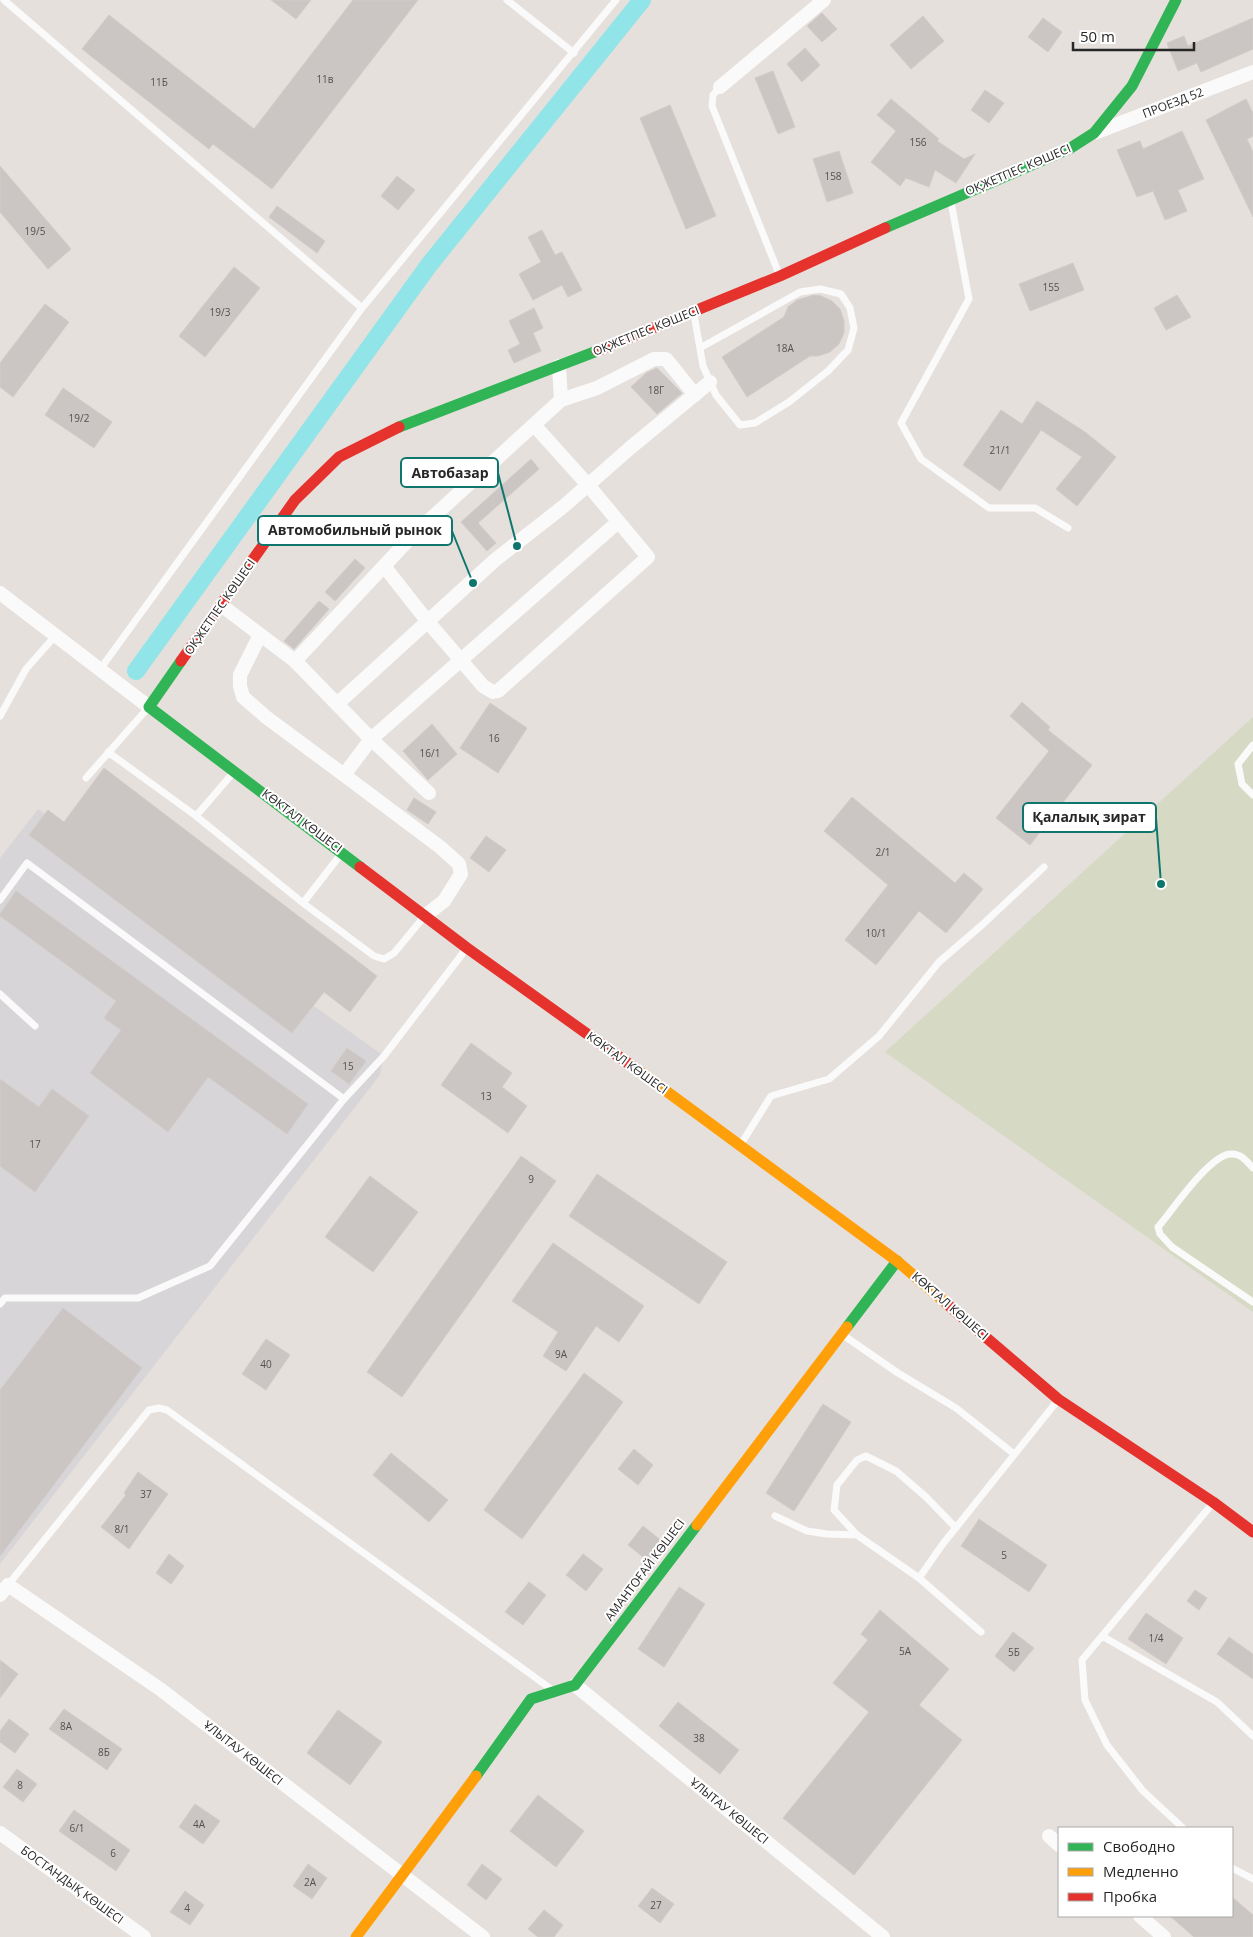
<svg xmlns="http://www.w3.org/2000/svg" width="1253" height="1937" viewBox="0 0 1253 1937" font-family="'Open Sans',sans-serif">
	<rect width="100%" height="100%" fill="#e6e0dc"/>
	<path fill="#d8d5d8" d="M 38,809 L 384,1056 L 380,1075 L 0,1564 L 0,858 Z"/>
	<path fill="#d6d9c4" d="M 1253,717 L 1253,1312 L 885,1052 Z"/>
	<g fill="none" stroke-linecap="round" stroke-linejoin="round">
		<path stroke="#91e4e7" stroke-width="18" d="M 136,671 L 429,265 L 642,0"/>
	</g>
	<path fill="#cbc6c3" stroke="#d1ccc9" d="M 271,0 L 311,0 L 296,19 Z
		M 353,0 L 418,0 L 272,189 L 213,144 L 209,149 L 82,49 L 109,15 L 254,129 Z
		M 822,13 L 837,29 L 822,42 L 807,26 Z
		M 923,16 L 944,41 L 911,69 L 890,45 Z
		M 1043,18 L 1062,32 L 1048,52 L 1028,37 Z
		M 1253,18 L 1253,49 L 1201,72 L 1197,63 L 1178,71 L 1167,43 L 1184,36 L 1188,46 Z
		M 805,48 L 820,65 L 802,82 L 787,64 Z
		M 773,71 L 795,127 L 778,134 L 755,78 Z
		M 985,90 L 1004,103 L 989,123 L 971,110 Z
		M 891,99 L 939,139 L 937,141 L 964,159 L 975,154 L 956,183 L 935,170 L 929,187 L 906,178 L 900,186 L 871,162 L 896,131 L 877,115 Z
		M 1246,99 L 1253,113 L 1253,136 L 1247,139 L 1253,152 L 1253,217 L 1206,120 Z
		M 670,105 L 716,216 L 686,229 L 640,118 Z
		M 1182,131 L 1204,179 L 1178,190 L 1187,211 L 1165,220 L 1153,191 L 1137,197 L 1117,150 L 1140,141 L 1143,149 Z
		M 839,151 L 853,193 L 827,202 L 813,159 Z
		M 0,166 L 71,249 L 48,269 L 0,212 Z
		M 397,176 L 415,190 L 398,210 L 381,196 Z
		M 277,206 L 325,241 L 317,253 L 269,217 Z
		M 542,230 L 555,255 L 562,252 L 582,290 L 568,297 L 562,285 L 533,300 L 519,274 L 541,262 L 528,237 Z
		M 1073,263 L 1084,290 L 1030,311 L 1019,284 Z
		M 234,267 L 260,288 L 205,357 L 179,336 Z
		M 814,295 L 821,296 L 832,301 L 840,309 L 844,321 L 844,333 L 839,344 L 830,352 L 818,356 L 810,356 L 747,397 L 722,357 L 784,317 L 788,307 L 797,300 Z
		M 1177,295 L 1191,317 L 1166,330 L 1154,308 Z
		M 45,304 L 69,322 L 13,397 L 0,387 L 0,363 Z
		M 534,308 L 543,328 L 533,333 L 541,351 L 514,363 L 508,350 L 520,344 L 509,321 Z
		M 657,368 L 682,393 L 657,414 L 631,387 L 646,373 Z
		M 63,388 L 112,422 L 94,448 L 45,415 Z
		M 1037,401 L 1085,432 L 1116,457 L 1077,506 L 1056,489 L 1082,457 L 1041,430 L 1000,491 L 963,465 L 1001,410 L 1022,424 Z
		M 531,459 L 539,469 L 478,523 L 496,543 L 487,551 L 461,522 Z
		M 355,559 L 365,568 L 335,601 L 325,592 Z
		M 319,601 L 329,609 L 294,649 L 284,641 Z
		M 1022,702 L 1050,727 L 1048,730 L 1092,765 L 1030,845 L 996,818 L 1049,751 L 1010,716 Z
		M 490,703 L 527,728 L 498,773 L 460,748 Z
		M 432,724 L 457,754 L 428,780 L 403,751 Z
		M 104,768 L 377,976 L 350,1012 L 324,992 L 292,1033 L 29,835 L 48,810 L 64,822 Z
		M 852,797 L 955,883 L 964,873 L 983,889 L 946,933 L 919,911 L 876,965 L 845,940 L 888,885 L 824,831 Z
		M 414,798 L 436,812 L 428,824 L 407,810 Z
		M 486,836 L 506,850 L 489,872 L 470,858 Z
		M 16,891 L 308,1104 L 287,1134 L 208,1077 L 168,1132 L 90,1073 L 121,1030 L 104,1018 L 116,1001 L 0,916 L 0,914 Z
		M 471,1043 L 512,1073 L 502,1087 L 527,1106 L 508,1133 L 441,1085 Z
		M 347,1048 L 366,1061 L 349,1084 L 331,1071 Z
		M 0,1079 L 39,1107 L 52,1089 L 89,1116 L 35,1192 L 0,1166 Z
		M 521,1156 L 556,1181 L 402,1397 L 367,1372 Z
		M 597,1174 L 727,1262 L 699,1304 L 569,1216 Z
		M 370,1176 L 418,1212 L 373,1272 L 325,1237 Z
		M 553,1243 L 644,1306 L 619,1342 L 596,1326 L 566,1371 L 543,1356 L 558,1332 L 512,1301 Z
		M 63,1308 L 142,1368 L 0,1556 L 0,1390 Z
		M 266,1339 L 290,1355 L 266,1390 L 242,1374 Z
		M 584,1373 L 623,1402 L 522,1539 L 484,1510 Z
		M 823,1404 L 851,1422 L 794,1511 L 766,1493 Z
		M 634,1449 L 653,1465 L 638,1485 L 618,1469 Z
		M 391,1453 L 448,1500 L 429,1522 L 373,1475 Z
		M 138,1472 L 168,1494 L 129,1549 L 101,1527 L 126,1495 L 124,1493 Z
		M 979,1519 L 1047,1565 L 1029,1592 L 961,1546 Z
		M 643,1526 L 663,1542 L 648,1561 L 628,1545 Z
		M 169,1554 L 184,1566 L 171,1584 L 156,1573 Z
		M 583,1554 L 603,1569 L 586,1591 L 566,1575 Z
		M 529,1582 L 546,1595 L 523,1625 L 505,1612 Z
		M 679,1587 L 705,1604 L 664,1667 L 638,1649 Z
		M 1195,1590 L 1207,1598 L 1199,1610 L 1187,1601 Z
		M 880,1610 L 949,1669 L 919,1705 L 962,1740 L 854,1875 L 783,1818 L 869,1712 L 833,1683 L 868,1640 L 861,1634 Z
		M 1146,1613 L 1183,1638 L 1166,1664 L 1128,1639 Z
		M 1013,1632 L 1034,1648 L 1014,1672 L 995,1656 Z
		M 1229,1637 L 1253,1654 L 1253,1679 L 1217,1654 Z
		M 0,1660 L 18,1674 L 0,1698 Z
		M 678,1702 L 739,1750 L 720,1774 L 659,1726 Z
		M 64,1709 L 122,1749 L 107,1770 L 49,1729 Z
		M 338,1710 L 382,1742 L 350,1785 L 307,1753 Z
		M 9,1719 L 29,1734 L 15,1753 L 0,1742 L 0,1731 Z
		M 17,1769 L 37,1784 L 23,1802 L 3,1787 Z
		M 538,1795 L 584,1831 L 556,1867 L 510,1831 Z
		M 195,1804 L 220,1821 L 203,1844 L 179,1827 Z
		M 74,1810 L 130,1850 L 116,1871 L 59,1831 Z
		M 308,1864 L 327,1878 L 312,1899 L 293,1886 Z
		M 482,1864 L 502,1879 L 486,1900 L 467,1885 Z
		M 652,1888 L 674,1904 L 660,1923 L 638,1906 Z
		M 185,1891 L 204,1905 L 190,1925 L 170,1912 Z
		M 1232,1897 L 1253,1915 L 1253,1937 L 1194,1937 L 1170,1916 L 1232,1916 Z
		M 544,1910 L 563,1925 L 554,1937 L 538,1937 L 528,1929 Z"/>
	<g fill="none" stroke-linecap="round" stroke-linejoin="round">
		<path stroke="#fbfafa" stroke-width="7" d="M 4,0 L 362,308
			M 507,0 L 574,53
			M 720,87 L 713,95 L 712,106 L 779,274
			M 951,202 L 969,299 L 901,423 L 921,459 L 989,508 L 1035,508 L 1068,528
			M 694,314 L 703,366 L 716,395 L 740,425 L 755,423 L 789,402 L 828,371 L 848,350 L 854,328 L 850,308 L 841,294 L 820,289 L 800,292 L 700,348
			M 101,668 L 362,308 L 616,0
			M 0,716 L 26,669 L 56,635
			M 1253,745 L 1238,764 L 1242,784 L 1253,795
			M 108,752 L 196,816 L 303,903 L 374,956 L 384,959 L 394,953 L 423,918
			M 86,778 L 147,709
			M 196,816 L 233,773
			M 0,900 L 27,863 L 344,1099
			M 303,903 L 341,854
			M 0,994 L 35,1026
			M 741,1144 L 771,1096 L 829,1079 L 879,1036 L 939,962 L 982,925 L 1044,867
			M 1253,1168 C 1247,1162 1241,1153 1231,1154 C 1210,1154 1172,1211 1158,1227 L 1160,1234 L 1172,1247 L 1253,1302
			M 0,1304 L 5,1298 L 138,1298 L 210,1266 L 344,1099 L 384,1056 L 466,949
			M 843,1335 L 898,1373 L 956,1408 L 1014,1454
			M 775,1516 L 807,1531 L 827,1534 L 857,1535
			M 956,1528 L 926,1497 L 896,1471 L 866,1456 L 857,1460 L 837,1485 L 834,1510 L 857,1535 L 919,1578 L 981,1632
			M 919,1578 L 942,1545 L 1058,1400
			M 8,1585 L 149,1410 L 159,1408 L 167,1410 L 551,1689
			M 1102,1636 L 1217,1702 L 1253,1736
			M 1183,1828 L 1143,1791 L 1107,1745 L 1085,1700 L 1082,1660 L 1213,1503
			M 1232,1868 L 1253,1879"/>
		<path stroke="#fbfafa" stroke-width="14" d="M 720,87 L 824,0
			M 1097,132 L 1253,72
			M 561,400 L 597,388 L 654,359 L 666,359 L 695,395
			M 384,566 L 428,622 L 483,686 L 493,692 L 498,691 L 648,557 L 588,485 L 534,425
			M 0,593 L 149,707
			M 221,605 L 295,661
			M 260,635 L 240,675 L 240,686 L 243,697 L 266,717 L 344,775
			M 337,704 L 495,560 L 564,506 L 630,448 L 710,382
			M 429,793 L 371,739 L 618,522
			M 426,915 L 444,901 L 461,874 L 459,864 L 440,847 L 344,775 L 371,739 L 295,661 L 413,535 L 561,400 L 559,366
			M 0,1595 L 8,1585 L 160,1689 L 483,1937
			M 575,1685 L 883,1937
			M 0,1833 L 144,1937
			M 1049,1836 L 1059,1845
			M 1140,1916 L 1164,1937"/>
		<path stroke="#30b455" stroke-width="11" d="M 885,228 L 1069,149 L 1094,133 L 1132,86 L 1176,0
			M 399,427 L 597,351
			M 181,661 L 149,707 L 360,867
			M 847,1327 L 897,1261
			M 476,1776 L 531,1699 L 575,1685 L 697,1525"/>
		<path stroke="#ff9f0a" stroke-width="11" d="M 639,1071 L 897,1261 L 947,1304
			M 697,1525 L 847,1327
			M 356,1937 L 476,1776"/>
		<path stroke="#e5322d" stroke-width="11" d="M 597,351 L 780,276 L 885,228
			M 181,661 L 295,500 L 339,457 L 399,427
			M 360,867 L 467,948 L 639,1071
			M 947,1304 L 1058,1399 L 1213,1502 L 1253,1532"/>
	</g>
	<g text-anchor="middle" stroke-width="4" stroke-linejoin="round" paint-order="stroke">
		<g font-size="10" fill="#525050">
			<text x="325" y="83">11в</text>
			<text x="159" y="86">11Б</text>
			<text x="918" y="146">156</text>
			<text x="833" y="180">158</text>
			<text x="35" y="235">19/5</text>
			<text x="1051" y="291">155</text>
			<text x="220" y="316">19/3</text>
			<text x="785" y="352">18А</text>
			<text x="656" y="394">18Г</text>
			<text x="79" y="422">19/2</text>
			<text x="1000" y="454">21/1</text>
			<text x="494" y="742">16</text>
			<text x="430" y="757">16/1</text>
			<text x="883" y="856">2/1</text>
			<text x="876" y="937">10/1</text>
			<text x="348" y="1070">15</text>
			<text x="486" y="1100">13</text>
			<text x="35" y="1148">17</text>
			<text x="531" y="1183">9</text>
			<text x="561" y="1358">9А</text>
			<text x="266" y="1368">40</text>
			<text x="146" y="1498">37</text>
			<text x="122" y="1533">8/1</text>
			<text x="1004" y="1559">5</text>
			<text x="1156" y="1642">1/4</text>
			<text x="905" y="1655">5А</text>
			<text x="1014" y="1656">5Б</text>
			<text x="66" y="1730">8А</text>
			<text x="699" y="1742">38</text>
			<text x="104" y="1756">8Б</text>
			<text x="20" y="1789">8</text>
			<text x="199" y="1828">4А</text>
			<text x="77" y="1832">6/1</text>
			<text x="113" y="1857">6</text>
			<text x="310" y="1886">2А</text>
			<text x="656" y="1909">27</text>
			<text x="187" y="1912">4</text>
		</g>
		<g font-size="12" fill="#272727" stroke="#fff">
			<text transform="translate(1173 103) rotate(-21)" y="4">ПРОЕЗД 52</text>
			<text transform="translate(1018 170) rotate(-23)" y="4">ОҚЖЕТПЕС КӨШЕСІ</text>
			<text transform="translate(646 331) rotate(-22)" y="4">ОҚЖЕТПЕС КӨШЕСІ</text>
			<text transform="translate(220 607) rotate(-55)" y="4">ОҚЖЕТПЕС КӨШЕСІ</text>
			<text transform="translate(302 821) rotate(37)" y="4">КӨКТАЛ КӨШЕСІ</text>
			<text transform="translate(627 1063) rotate(36)" y="4">КӨКТАЛ КӨШЕСІ</text>
			<text transform="translate(950 1306) rotate(41)" y="4">КӨКТАЛ КӨШЕСІ</text>
			<text transform="translate(645 1570) rotate(-53)" y="4">АМАНТОҒАЙ КӨШЕСІ</text>
			<text transform="translate(243 1753) rotate(38)" y="4">ҰЛЫТАУ КӨШЕСІ</text>
			<text transform="translate(729 1811) rotate(39)" y="4">ҰЛЫТАУ КӨШЕСІ</text>
			<text transform="translate(72 1885) rotate(36)" y="4">БОСТАНДЫҚ КӨШЕСІ</text>
		</g>
	</g>
	<path fill="none" stroke="#0f766e" stroke-width="2" d="M517 546L498 473M473 583L452 531M1161 884L1156 818"/>
	<g fill="#0f766e" stroke="#fff" stroke-width="2">
		<circle cx="517" cy="546" r="5"/>
		<circle cx="473" cy="583" r="5"/>
		<circle cx="1161" cy="884" r="5"/>
	</g>
	<g fill="#fff" stroke="#0f766e" stroke-width="2">
		<rect x="401" y="458" width="97" height="29" rx="5"/>
		<rect x="258" y="516" width="194" height="29" rx="5"/>
		<rect x="1023" y="803" width="133" height="29" rx="5"/>
	</g>
	<g font-size="14" text-anchor="middle" font-weight="bold" fill="#272727">
		<text x="450" y="478">Автобазар</text>
		<text x="355" y="535">Автомобильный рынок</text>
		<text x="1089" y="822">Қалалық зират</text>
	</g>
	<rect x="1058" y="1827" width="175" height="90" fill="#ffffff" stroke="#a9a9a9"/>
	<rect x="1068" y="1843" width="25" height="8" fill="#30b455" stroke="#a9a9a9"/>
	<text x="1103" y="1852" font-size="15" fill="#272727">Свободно</text>
	<rect x="1068" y="1868" width="25" height="8" fill="#ff9f0a" stroke="#a9a9a9"/>
	<text x="1103" y="1877" font-size="15" fill="#272727">Медленно</text>
	<rect x="1068" y="1893" width="25" height="8" fill="#e5322d" stroke="#a9a9a9"/>
	<text x="1103" y="1902" font-size="15" fill="#272727">Пробка</text>
	<path d="M1073 42v8h121v-8" fill="none" stroke="#272727" stroke-width="2.5"/>
	<text x="1080" y="42" font-size="15" fill="#272727" stroke="#ffffff" stroke-width="4" paint-order="stroke">50 m</text>
</svg>
